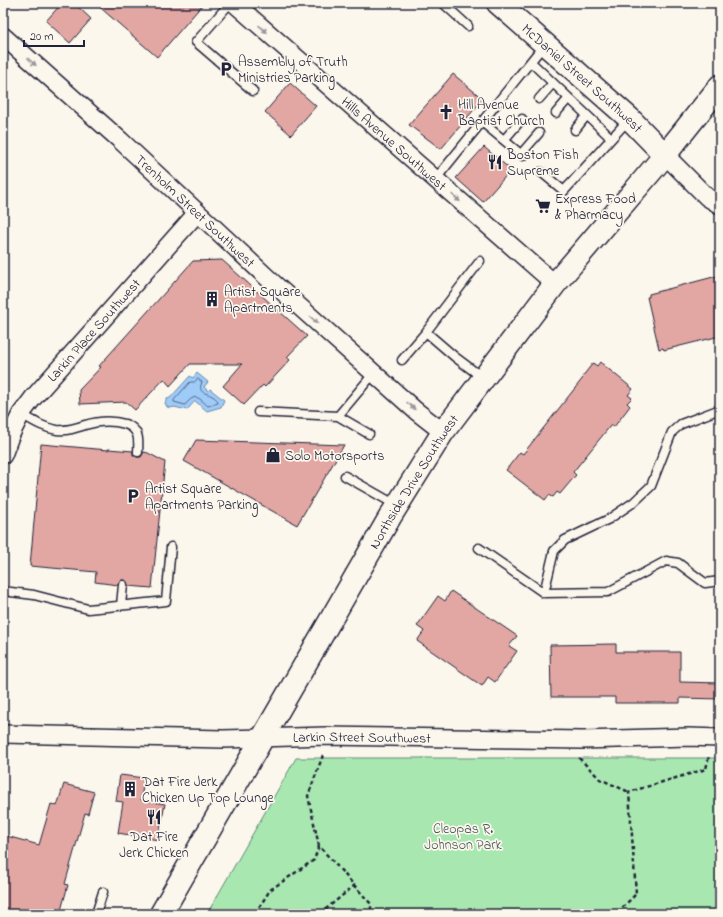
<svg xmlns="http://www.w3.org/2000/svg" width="723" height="917" viewBox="0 0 723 917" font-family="'Indie Flower',sans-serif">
	<rect width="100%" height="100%" fill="#fbf7ec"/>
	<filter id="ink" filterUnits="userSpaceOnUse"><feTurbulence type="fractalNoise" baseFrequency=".025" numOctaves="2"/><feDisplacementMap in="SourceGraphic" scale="8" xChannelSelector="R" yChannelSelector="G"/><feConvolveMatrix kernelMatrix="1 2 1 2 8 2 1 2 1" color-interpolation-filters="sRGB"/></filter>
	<g filter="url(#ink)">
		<path fill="#a8e8b0" stroke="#658576" d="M 296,758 L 720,758 L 720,914 L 207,914 Z"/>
		<path fill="#9ecbf8" stroke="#6c87ac" d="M 197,373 L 208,382 L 204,387 L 208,391 L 210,389 L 224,400 L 221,407 L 207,411 L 195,401 L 187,410 L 174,407 L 171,408 L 167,407 L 165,403 L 167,399 L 170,398 L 190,376 L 193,378 Z"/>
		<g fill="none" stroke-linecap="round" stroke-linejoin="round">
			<path stroke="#546687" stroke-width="1" d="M 198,379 L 202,382 C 197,394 206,392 212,396 C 215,397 216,399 218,401 L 218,403 L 208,406 C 204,403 198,395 193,398 C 190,399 187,403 185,405 L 174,402 L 174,400 L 190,382 L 194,382 Z"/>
		</g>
		<path fill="#e2a7a3" stroke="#22223b" d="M 62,3 L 74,3 L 91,19 L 70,43 L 46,21 Z
			M 95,3 L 204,3 L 157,57 Z
			M 453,74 L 483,99 L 441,149 L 409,125 Z
			M 290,83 L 316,106 L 291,135 L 265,112 Z
			M 484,147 L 511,170 L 483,202 L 456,178 Z
			M 222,260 L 307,336 L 287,357 L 290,360 L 265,387 L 263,385 L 244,405 L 223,386 L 242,364 L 190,364 L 170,386 L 164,379 L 135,410 L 126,402 L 80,404 L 79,390 L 101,367 L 99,366 L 193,261 Z
			M 717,276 L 717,280 L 720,279 L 720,336 L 664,350 L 663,348 L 659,349 L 647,297 L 649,297 L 649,294 Z
			M 600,362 L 633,389 L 628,395 L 632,398 L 627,403 L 630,406 L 614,427 L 611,425 L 573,472 L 576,475 L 560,494 L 557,492 L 553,497 L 549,495 L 545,500 L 506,470 L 520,452 L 523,454 L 583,378 L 582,377 L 593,363 L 597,366 Z
			M 196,440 L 344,445 L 297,525 L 184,461 Z
			M 41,444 L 108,450 L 108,449 L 133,451 L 133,455 L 137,457 L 141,457 L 144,452 L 148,453 L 165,462 L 152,588 L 128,586 L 126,581 L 123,580 L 119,582 L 118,585 L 95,582 L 96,572 L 30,566 Z
			M 451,591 L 517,636 L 509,646 L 517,651 L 495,682 L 488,677 L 482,686 L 417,641 L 424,631 L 417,626 L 438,596 L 445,601 Z
			M 616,644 L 616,652 L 680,652 L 680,682 L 720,683 L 720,699 L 680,698 L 680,703 L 615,703 L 615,697 L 551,697 L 550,645 Z
			M 120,775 L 144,778 L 141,800 L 165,804 L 158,840 L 118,833 L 123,802 L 116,801 Z
			M 64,784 L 94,792 L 88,814 L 85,813 L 65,884 L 68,885 L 60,914 L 3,914 L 3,835 L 39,845 L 51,804 L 57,806 Z"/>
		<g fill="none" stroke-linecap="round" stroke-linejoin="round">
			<g stroke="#22223b" stroke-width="11">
				<path id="lane" d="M 230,3 L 196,42 L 253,91
					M 446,3 L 444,4 L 468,26
					M 531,62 L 611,138
					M 539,99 L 553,83
					M 556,113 L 569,98
					M 482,122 L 523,156
					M 575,130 L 587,115
					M 504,140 L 522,119
					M 521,154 L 539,133
					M 541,172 L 564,191 L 629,119
					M 435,180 L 544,45
					M 480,261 L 426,332 L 455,357 L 483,378
					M 402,360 L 426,332
					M 720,409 L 715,411 L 681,424 L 672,432 L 651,486 L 634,502 L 609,519 L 565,540 L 554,551 L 544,593 L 608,592 L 666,561 L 678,563 L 705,583 L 720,581
					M 258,412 L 338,416 L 369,434
					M 21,414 C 33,421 44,428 57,430 C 67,431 76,428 85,425 C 98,421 112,420 125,424 C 139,429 139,438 138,452
					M 338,416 L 374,373
					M 345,476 L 396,505
					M 479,548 L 544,593
					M 3,591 L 34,595 L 88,609 L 166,601 L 171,547
					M 121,605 L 123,585
					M 96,914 L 103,892"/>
			</g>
			<g stroke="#22223b" stroke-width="20">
				<g id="street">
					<path id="s1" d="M 234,3 L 555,284"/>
					<path id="s2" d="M 3,36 L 120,140 L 272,282 L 416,411 L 443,432"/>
					<path d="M 665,155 L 707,197 L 720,205"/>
					<path id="s3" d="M 3,455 L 10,436 L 21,414 L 33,398 L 197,213"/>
					<path id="s4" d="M 3,734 L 223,739 L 326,736 L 582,740 L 688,737 L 720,738"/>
				</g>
			</g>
			<g stroke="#22223b" stroke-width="25">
				<g id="secondary">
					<path id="s5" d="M 498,3 L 629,118 L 665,155"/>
				</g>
			</g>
			<g stroke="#22223b" stroke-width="25">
				<g id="primary">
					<path id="s6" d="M 161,914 L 390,517 L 443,432 L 555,284 L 665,155 L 720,86"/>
				</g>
			</g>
			<path stroke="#22223b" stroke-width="2.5" stroke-dasharray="4 3" stroke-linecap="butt" d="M 323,755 L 308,796 L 319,846 L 371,904 L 371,914
				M 579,758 L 600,779 L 629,792
				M 257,914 L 258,909 L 270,890 L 314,860 L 319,846
				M 320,914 L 355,885
				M 620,914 L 621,909 L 636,894 L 629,792 L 706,769 L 709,756"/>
			<use href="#lane" stroke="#fbf7ec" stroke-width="8"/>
			<use href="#street" stroke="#fbf7ec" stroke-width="17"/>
			<use href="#secondary" stroke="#fbf7ec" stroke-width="22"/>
			<use href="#primary" stroke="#fbf7ec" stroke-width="22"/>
		</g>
		<defs><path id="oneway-solid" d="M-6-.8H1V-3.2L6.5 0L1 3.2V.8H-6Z"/></defs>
		<g fill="#99979c">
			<use href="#oneway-solid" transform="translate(263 29) rotate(41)"/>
			<use href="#oneway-solid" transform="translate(32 62) rotate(42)"/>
			<use href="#oneway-solid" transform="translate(456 198) rotate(42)"/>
			<use href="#oneway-solid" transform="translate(314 320) rotate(42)"/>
			<use href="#oneway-solid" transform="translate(411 406) rotate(42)"/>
		</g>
	</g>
	<defs>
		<g id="parking-bare" transform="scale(1.2)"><path d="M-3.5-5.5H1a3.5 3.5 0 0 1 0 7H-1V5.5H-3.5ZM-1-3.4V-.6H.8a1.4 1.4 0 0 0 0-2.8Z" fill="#22223b" stroke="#fbf7ec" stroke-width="2.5" paint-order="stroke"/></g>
		<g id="church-bare" transform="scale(1.2)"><path d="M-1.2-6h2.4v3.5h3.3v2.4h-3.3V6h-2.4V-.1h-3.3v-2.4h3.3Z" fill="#22223b" stroke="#fbf7ec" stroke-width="2.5" paint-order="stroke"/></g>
		<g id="restaurant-bare" transform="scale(1.2)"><path d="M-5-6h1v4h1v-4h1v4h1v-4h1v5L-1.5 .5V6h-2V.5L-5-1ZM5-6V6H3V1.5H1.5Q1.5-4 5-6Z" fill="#22223b" stroke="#fbf7ec" stroke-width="2.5" paint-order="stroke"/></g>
		<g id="supermarket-bare" transform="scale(1.2)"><path d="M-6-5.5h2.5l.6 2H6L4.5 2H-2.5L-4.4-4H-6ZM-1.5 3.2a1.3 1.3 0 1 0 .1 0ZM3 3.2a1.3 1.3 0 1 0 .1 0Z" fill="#22223b" stroke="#fbf7ec" stroke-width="2.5" paint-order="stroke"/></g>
		<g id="building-bare" transform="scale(1.2)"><path d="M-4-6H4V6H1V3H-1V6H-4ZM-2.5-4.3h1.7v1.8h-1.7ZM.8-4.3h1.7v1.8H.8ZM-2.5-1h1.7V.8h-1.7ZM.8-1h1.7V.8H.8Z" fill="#22223b" stroke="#fbf7ec" stroke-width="2.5" paint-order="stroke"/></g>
		<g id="shop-bare" transform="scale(1.2)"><path d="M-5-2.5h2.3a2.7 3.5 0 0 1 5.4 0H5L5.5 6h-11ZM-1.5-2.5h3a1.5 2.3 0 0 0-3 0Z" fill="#22223b" stroke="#fbf7ec" stroke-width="2.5" paint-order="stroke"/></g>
	</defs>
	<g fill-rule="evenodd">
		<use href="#parking-bare" x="226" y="69"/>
		<use href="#church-bare" x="446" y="112"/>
		<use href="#restaurant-bare" x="495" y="162"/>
		<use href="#supermarket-bare" x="543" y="206"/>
		<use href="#building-bare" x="212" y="299"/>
		<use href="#shop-bare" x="273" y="455"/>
		<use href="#parking-bare" x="133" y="496"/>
		<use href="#building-bare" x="130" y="789"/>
		<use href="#restaurant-bare" x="154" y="817"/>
	</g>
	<g text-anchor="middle" stroke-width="3.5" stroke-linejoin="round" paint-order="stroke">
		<g font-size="14" fill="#22223b" stroke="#fbf7ec" text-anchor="start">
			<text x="238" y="66">Assembly of Truth<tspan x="238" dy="16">Ministries Parking</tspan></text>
			<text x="458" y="109">Hill Avenue<tspan x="458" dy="16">Baptist Church</tspan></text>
			<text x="507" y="159">Boston Fish<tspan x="507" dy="16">Supreme</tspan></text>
			<text x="555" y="203">Express Food<tspan x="555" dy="16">&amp; Pharmacy</tspan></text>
			<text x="224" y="296">Artist Square<tspan x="224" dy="16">Apartments</tspan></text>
			<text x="285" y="460">Solo Motorsports</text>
			<text x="145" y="493">Artist Square<tspan x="145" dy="16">Apartments Parking</tspan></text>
			<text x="142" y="786">Dat Fire Jerk<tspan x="142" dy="16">Chicken Up Top Lounge</tspan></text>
			<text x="154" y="841" text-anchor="middle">Dat Fire<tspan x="154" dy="16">Jerk Chicken</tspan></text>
		</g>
		<g font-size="14" fill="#22223b" stroke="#fbf7ec">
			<text dy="5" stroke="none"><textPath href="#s5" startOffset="113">McDaniel Street Southwest</textPath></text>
			<text dy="5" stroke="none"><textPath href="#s1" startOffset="213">Hills Avenue Southwest</textPath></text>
			<text dy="5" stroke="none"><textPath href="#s2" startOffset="260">Trenholm Street Southwest</textPath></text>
			<text dy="5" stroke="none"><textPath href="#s3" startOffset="156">Larkin Place Southwest</textPath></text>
			<text dy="5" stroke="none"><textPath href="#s6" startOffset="501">Northside Drive Southwest</textPath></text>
			<text dy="5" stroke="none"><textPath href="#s4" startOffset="359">Larkin Street Southwest</textPath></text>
		</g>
		<g font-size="14" fill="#445458" stroke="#fbf7ec">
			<text x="463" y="833">Cleopas R.<tspan x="463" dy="16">Johnson Park</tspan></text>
		</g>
	</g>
	<rect width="723" height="917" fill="none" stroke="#fbf7ec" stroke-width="16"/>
	<rect x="8" y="8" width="707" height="901" fill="none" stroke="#22223b" stroke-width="1.5" filter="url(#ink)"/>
	<path d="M24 40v6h60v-6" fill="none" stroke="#22223b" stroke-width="2"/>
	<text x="30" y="40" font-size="12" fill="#22223b" stroke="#fbf7ec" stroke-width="3" paint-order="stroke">20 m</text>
</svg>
